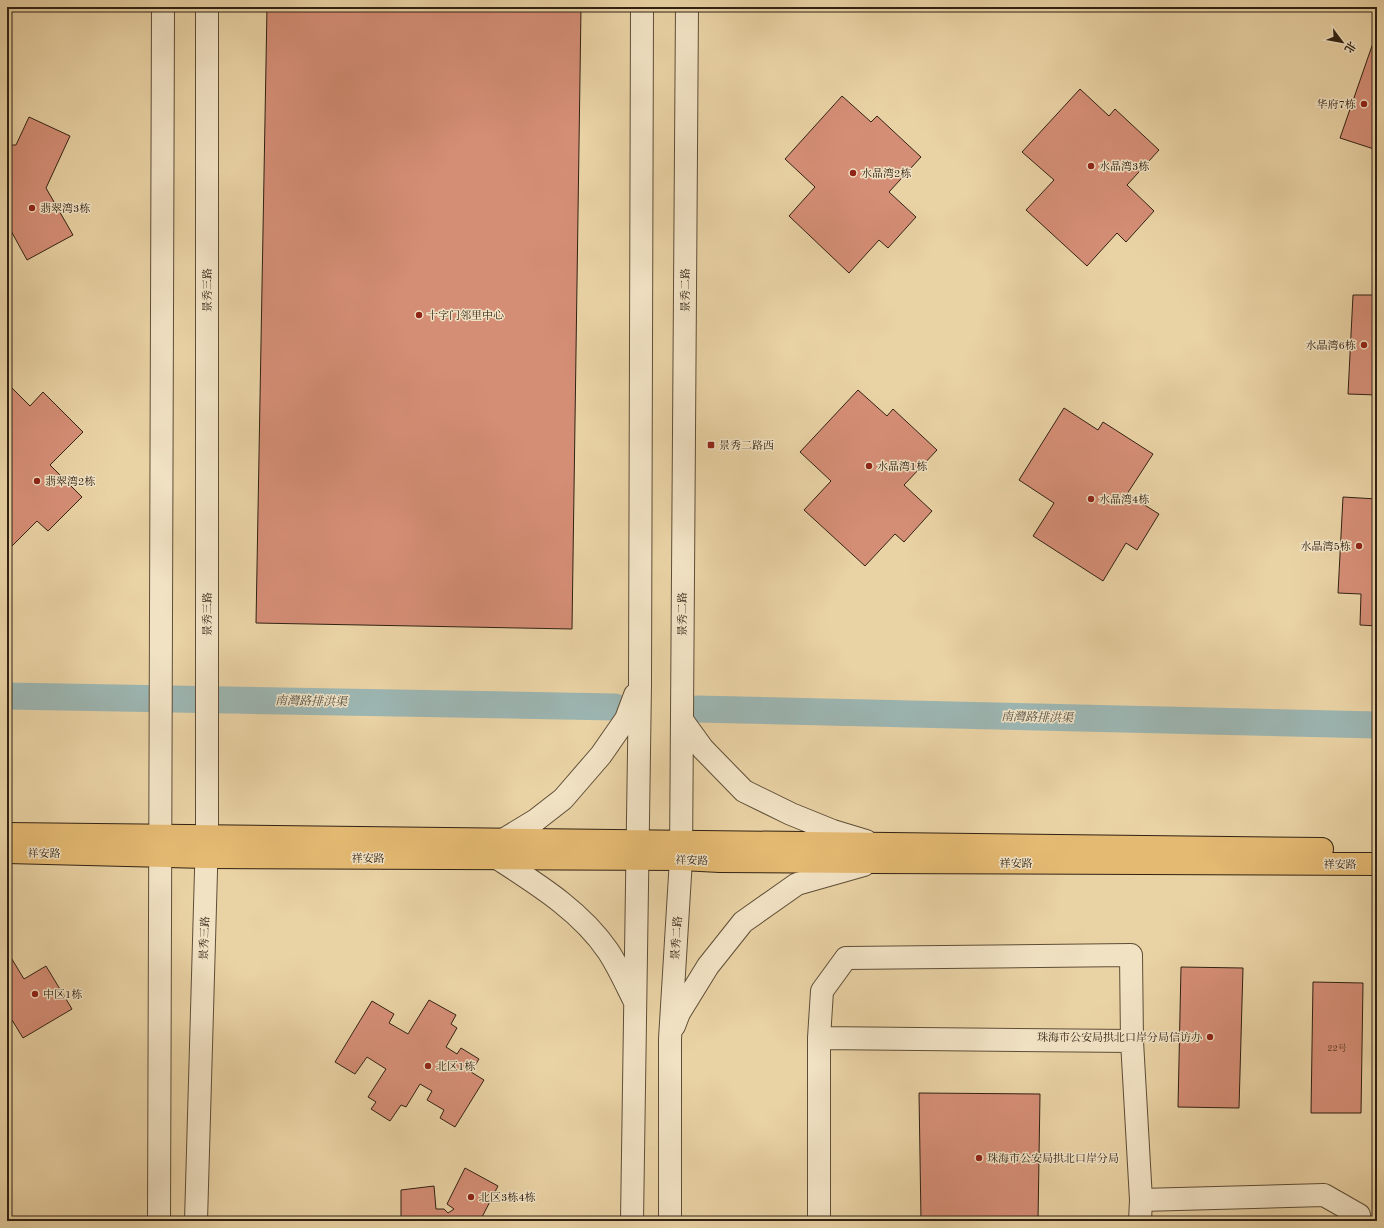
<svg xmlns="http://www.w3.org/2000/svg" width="1384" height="1228" viewBox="0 0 1384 1228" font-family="'Old Standard TT','Noto Serif SC',serif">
	<rect width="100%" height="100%" fill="#e9d2a4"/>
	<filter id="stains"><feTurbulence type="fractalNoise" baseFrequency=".005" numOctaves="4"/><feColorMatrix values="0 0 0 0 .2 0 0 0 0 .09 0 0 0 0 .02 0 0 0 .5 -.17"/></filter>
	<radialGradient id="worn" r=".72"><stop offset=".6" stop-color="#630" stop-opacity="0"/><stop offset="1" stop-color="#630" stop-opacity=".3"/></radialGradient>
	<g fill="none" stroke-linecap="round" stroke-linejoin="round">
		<path stroke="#9cb5b1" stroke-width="27" d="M 7,696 L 615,707
			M 697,709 L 1377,725"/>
	</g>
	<path fill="#d58e76" stroke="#312213" d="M 267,7 L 581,7 L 572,629 L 256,623 Z
		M 1373,43 L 1377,45 L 1377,150 L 1340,138 Z
		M 1080,89 L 1109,116 L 1115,109 L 1159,150 L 1127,185 L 1154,211 L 1126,242 L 1117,233 L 1087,266 L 1026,210 L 1054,180 L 1022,152 Z
		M 842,96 L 871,122 L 877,116 L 921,157 L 889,192 L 916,217 L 888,248 L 879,240 L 849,273 L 789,216 L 815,187 L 785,159 Z
		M 29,117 L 70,136 L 46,188 L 73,235 L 27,260 L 10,229 L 7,229 L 7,145 L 16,145 Z
		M 1353,295 L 1377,295 L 1377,395 L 1348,394 Z
		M 7,383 L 30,406 L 43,392 L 83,432 L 50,465 L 82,497 L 48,531 L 37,521 L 8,550 Z
		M 858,390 L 887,416 L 893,409 L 937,450 L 904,485 L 932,511 L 904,542 L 895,534 L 865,566 L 804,510 L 831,481 L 800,452 Z
		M 1064,408 L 1098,430 L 1103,422 L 1153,454 L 1127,494 L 1159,514 L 1137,550 L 1126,543 L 1103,581 L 1033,536 L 1054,503 L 1019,480 Z
		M 1343,497 L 1377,499 L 1377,626 L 1360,625 L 1361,594 L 1338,593 Z
		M 7,951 L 24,979 L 46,966 L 72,1009 L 23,1038 L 12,1020 L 7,1023 Z
		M 1181,967 L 1243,968 L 1239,1108 L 1178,1107 Z
		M 1313,982 L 1363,983 L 1361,1113 L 1311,1113 Z
		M 429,1000 L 456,1015 L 451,1024 L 457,1028 L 446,1047 L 457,1054 L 461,1048 L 479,1059 L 471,1072 L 484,1080 L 455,1127 L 440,1118 L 444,1110 L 427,1100 L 432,1091 L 420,1084 L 406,1107 L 401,1105 L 390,1121 L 371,1109 L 376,1102 L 368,1097 L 386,1069 L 367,1057 L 355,1074 L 335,1062 L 372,1001 L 394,1014 L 389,1023 L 408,1034 Z
		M 919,1093 L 1040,1094 L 1038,1221 L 921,1221 Z
		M 465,1168 L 498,1186 L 482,1217 L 482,1221 L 401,1221 L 401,1190 L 434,1186 L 436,1209 L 444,1209 L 448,1213 L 454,1209 L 447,1204 Z"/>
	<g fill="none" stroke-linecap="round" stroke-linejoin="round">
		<g stroke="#5f4e37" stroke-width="24">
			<path id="minor" d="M 682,720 L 703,749 L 744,791 L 791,814 L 833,831 L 866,841
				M 503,840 L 536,820 L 563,799 L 601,755 L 626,719 L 635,695
				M 497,858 C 537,884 581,911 608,951 C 618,966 626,984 634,1000
				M 674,1026 L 679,1013 L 708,966 L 743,922 L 797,884 L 864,865
				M 819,1038 L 822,991 L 846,958 L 1131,955 L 1132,1041
				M 1141,1200 L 1324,1195 L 1359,1215 L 1360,1221
				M 159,1221 L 163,7
				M 196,1221 L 207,836 L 207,7
				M 632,1221 L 640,685 L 642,7
				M 670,1221 L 670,1039 L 681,859 L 687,7
				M 819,1221 L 819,1038 L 1132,1041 L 1141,1200 L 1140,1221"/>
		</g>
		<g stroke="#312213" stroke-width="24">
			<path id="major" d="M 7,834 L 1322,849
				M 7,852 L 206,857 L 681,859 L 720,861 L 871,862 L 1377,864"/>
		</g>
		<use href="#minor" stroke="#f1e2c4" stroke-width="22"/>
		<use href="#major" stroke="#e4b972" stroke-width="22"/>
	</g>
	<g fill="#8f2418" stroke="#f1e2c4" stroke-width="1.5">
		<circle cx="1364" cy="104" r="4"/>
		<circle cx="1091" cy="166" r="4"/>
		<circle cx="853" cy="173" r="4"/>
		<circle cx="32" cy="208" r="4"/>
		<circle cx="419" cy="315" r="4"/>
		<circle cx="1364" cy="345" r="4"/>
		<rect x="707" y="441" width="8" height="8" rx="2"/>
		<circle cx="869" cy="466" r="4"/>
		<circle cx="37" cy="481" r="4"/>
		<circle cx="1091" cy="499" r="4"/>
		<circle cx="1359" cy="546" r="4"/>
		<circle cx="35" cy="994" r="4"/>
		<circle cx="1210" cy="1037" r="4"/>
		<circle cx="428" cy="1066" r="4"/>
		<circle cx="979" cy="1158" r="4"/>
		<circle cx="471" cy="1197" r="4"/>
	</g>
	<g text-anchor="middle" stroke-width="3" stroke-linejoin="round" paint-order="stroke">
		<g font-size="9" fill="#5a3d2c">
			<text x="1337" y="1051">22号</text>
		</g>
		<g font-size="11" fill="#312213" stroke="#f1e2c4" text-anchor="start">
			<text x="1356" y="108" text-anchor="end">华府7栋</text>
			<text x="1099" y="170">水晶湾3栋</text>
			<text x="861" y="177">水晶湾2栋</text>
			<text x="40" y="212">翡翠湾3栋</text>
			<text x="427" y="319">十字门邻里中心</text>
			<text x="1356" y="349" text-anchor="end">水晶湾6栋</text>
			<text x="719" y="449">景秀二路西</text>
			<text x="877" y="470">水晶湾1栋</text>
			<text x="45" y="485">翡翠湾2栋</text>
			<text x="1099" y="503">水晶湾4栋</text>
			<text x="1351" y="550" text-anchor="end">水晶湾5栋</text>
			<text x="43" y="998">中区1栋</text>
			<text x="1202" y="1041" text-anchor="end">珠海市公安局拱北口岸分局信访办</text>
			<text x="436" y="1070">北区1栋</text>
			<text x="987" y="1162">珠海市公安局拱北口岸分局</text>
			<text x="479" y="1201">北区3栋4栋</text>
		</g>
		<g font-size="11" fill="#312213" stroke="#f1e2c4">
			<text transform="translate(207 290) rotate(-90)" y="4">景秀三路</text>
			<text transform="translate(685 290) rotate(-90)" y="4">景秀二路</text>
			<text transform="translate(207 614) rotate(-90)" y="4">景秀三路</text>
			<text transform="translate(682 614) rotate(-90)" y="4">景秀二路</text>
			<text transform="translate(44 853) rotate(1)" y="4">祥安路</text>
			<text x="368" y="862">祥安路</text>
			<text transform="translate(692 860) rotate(2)" y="4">祥安路</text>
			<text x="1016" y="867">祥安路</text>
			<text x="1340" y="868">祥安路</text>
			<text transform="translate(204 938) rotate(-88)" y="4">景秀三路</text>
			<text transform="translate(676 938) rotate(-86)" y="4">景秀二路</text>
		</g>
		<g font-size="12" font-style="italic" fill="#514e42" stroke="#f1e2c4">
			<text transform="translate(311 701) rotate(1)" y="4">南灣路排洪渠</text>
			<text transform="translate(1037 717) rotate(1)" y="4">南灣路排洪渠</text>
		</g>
	</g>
	<rect width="1384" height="1228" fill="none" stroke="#e9d2a4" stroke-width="24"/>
	<rect x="8" y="8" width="1368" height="1212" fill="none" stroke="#312213" stroke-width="2"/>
	<rect x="12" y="12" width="1360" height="1204" fill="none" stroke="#312213"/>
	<g transform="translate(1342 42) rotate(122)" stroke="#f1e2c4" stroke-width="3" paint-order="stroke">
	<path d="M0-3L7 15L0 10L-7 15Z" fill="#312213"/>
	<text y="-6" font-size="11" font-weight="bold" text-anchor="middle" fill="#312213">北</text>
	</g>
	<rect width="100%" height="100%" filter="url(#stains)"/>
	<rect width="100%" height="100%" fill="url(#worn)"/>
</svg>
